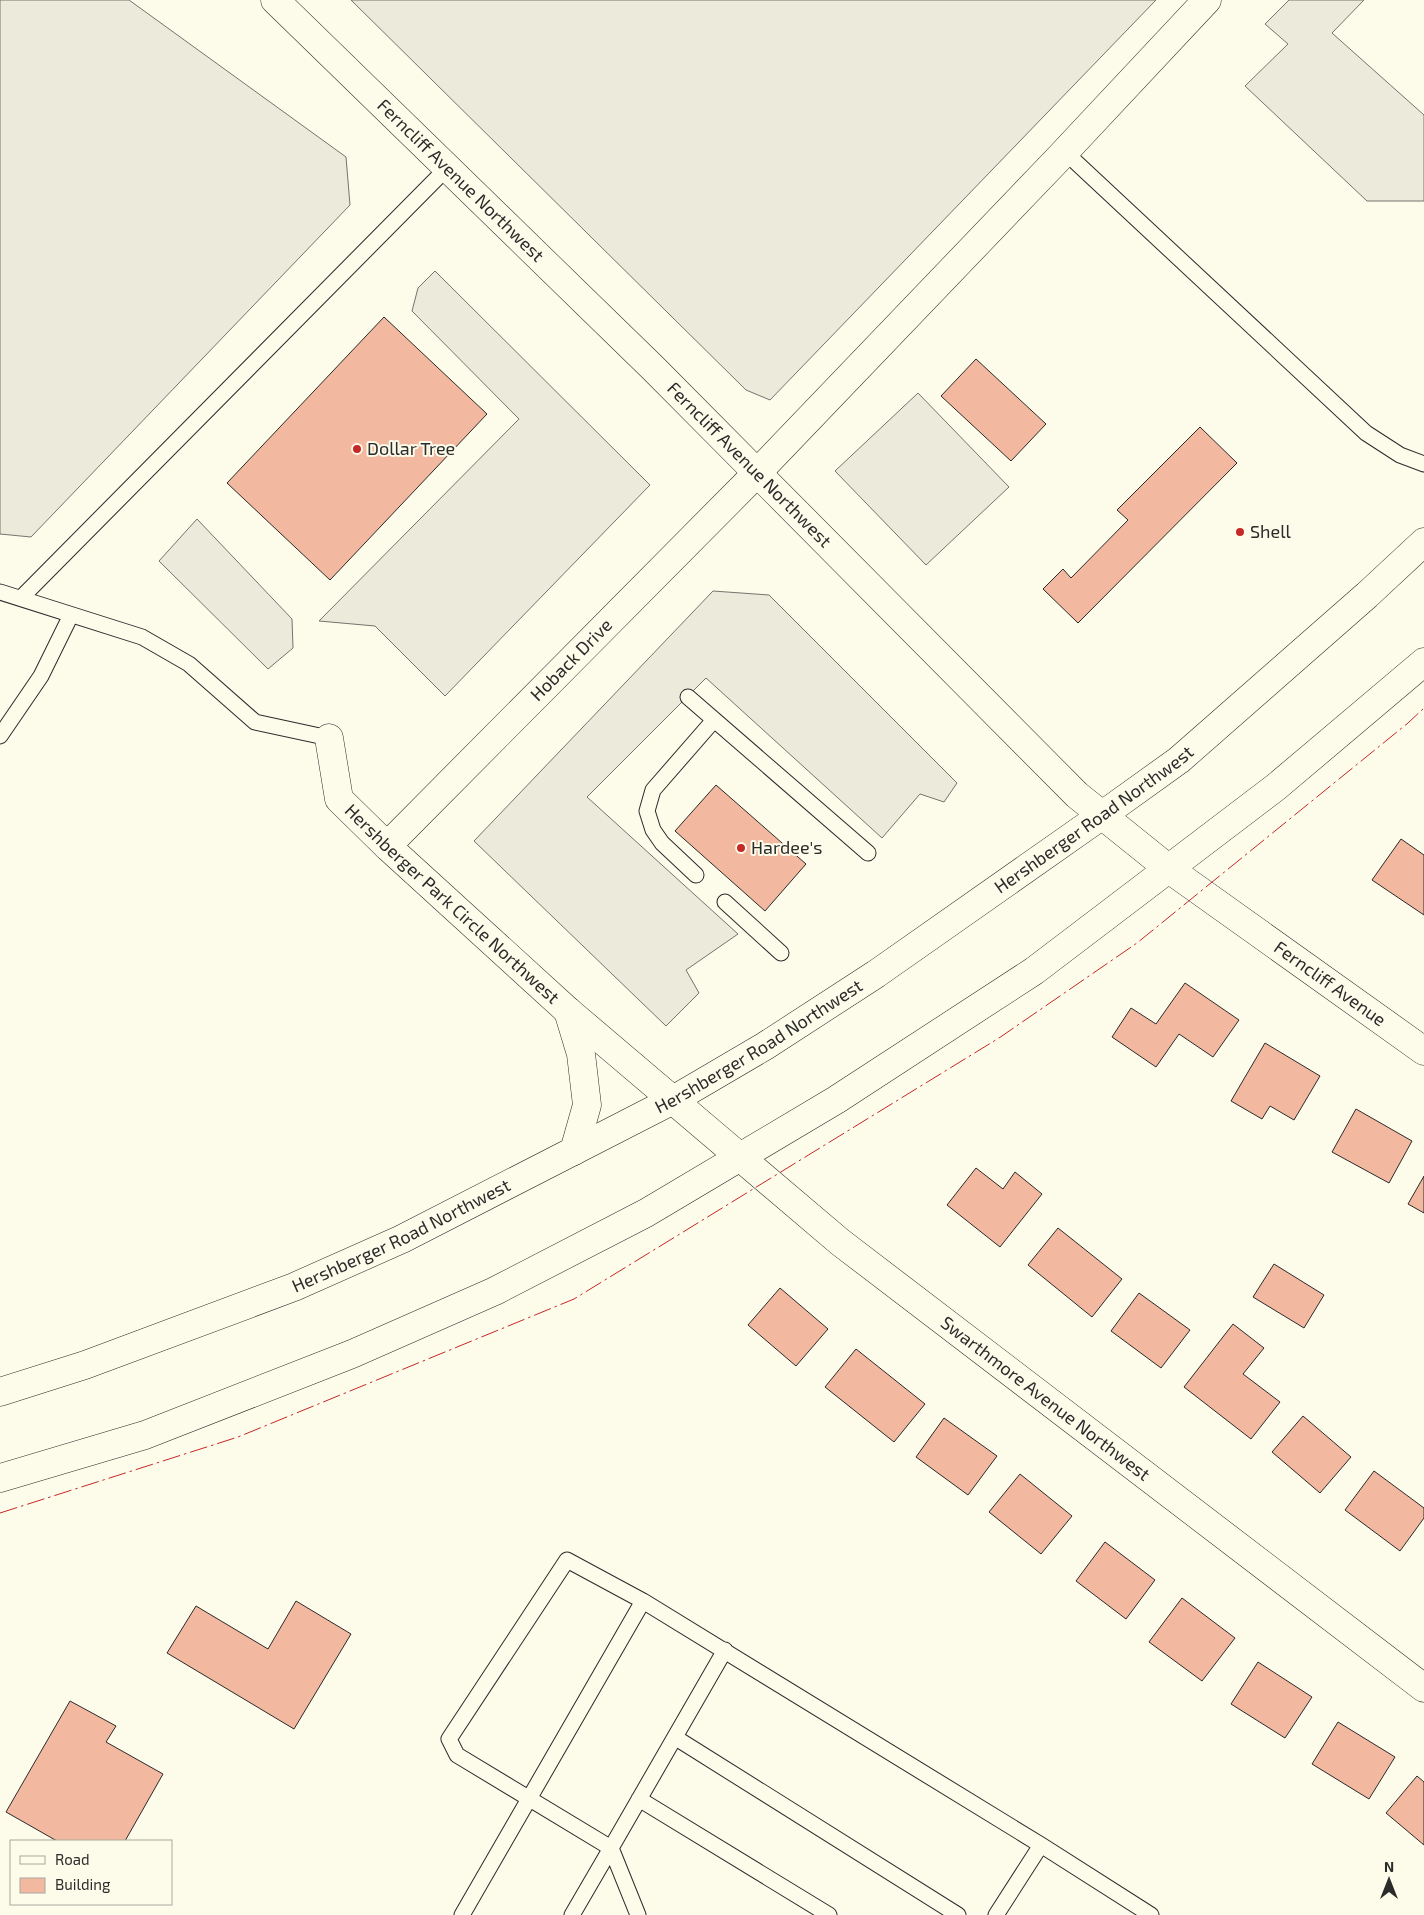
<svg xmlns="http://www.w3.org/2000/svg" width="1424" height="1915" viewBox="0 0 1424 1915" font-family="'Exo 2',sans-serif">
	<rect width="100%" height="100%" fill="#fdfbea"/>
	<path fill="#eceadb" stroke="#74746e" d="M 0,0 L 129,0 L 346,157 L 350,205 L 31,537 L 0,534 Z
		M 351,0 L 1156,0 L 770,400 L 746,390 Z
		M 1289,0 L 1364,0 L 1332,33 L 1424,115 L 1424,201 L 1367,201 L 1245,86 L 1288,44 L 1265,24 Z
		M 435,271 L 650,485 L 445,696 L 375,626 L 319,621 L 519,419 L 412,311 L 418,288 Z
		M 918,393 L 1009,487 L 926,565 L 835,471 Z
		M 197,519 L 292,619 L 293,648 L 268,669 L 159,561 Z
		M 713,591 L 769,595 L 957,783 L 944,802 L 920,794 L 882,838 L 706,678 L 587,797 L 738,934 L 686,970 L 699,993 L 666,1026 L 474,841 Z"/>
	<path fill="#f2b8a0" stroke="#2b2b2b" d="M 384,317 L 487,414 L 330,580 L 227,483 Z
		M 976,359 L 1046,424 L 1011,461 L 941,396 Z
		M 1200,427 L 1237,463 L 1078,623 L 1043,589 L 1063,569 L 1071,578 L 1128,520 L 1117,510 Z
		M 716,785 L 806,864 L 765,911 L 675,831 Z
		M 1401,839 L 1424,855 L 1424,915 L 1372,880 Z
		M 1185,983 L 1239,1020 L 1213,1057 L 1179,1034 L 1156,1067 L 1112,1037 L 1131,1008 L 1156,1024 Z
		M 1265,1043 L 1320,1076 L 1294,1120 L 1270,1106 L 1262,1119 L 1231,1101 Z
		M 1356,1109 L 1412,1141 L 1389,1183 L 1332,1152 Z
		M 976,1168 L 1003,1189 L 1015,1172 L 1042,1194 L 1000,1247 L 947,1205 Z
		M 1424,1176 L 1424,1213 L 1408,1204 Z
		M 1058,1228 L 1122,1279 L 1092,1317 L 1028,1265 Z
		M 1274,1264 L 1324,1295 L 1304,1328 L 1253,1297 Z
		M 780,1288 L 828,1329 L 796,1366 L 748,1325 Z
		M 1139,1293 L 1190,1330 L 1161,1368 L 1111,1331 Z
		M 1233,1324 L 1264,1348 L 1243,1374 L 1280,1402 L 1251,1439 L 1184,1387 Z
		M 856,1349 L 925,1404 L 894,1442 L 825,1387 Z
		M 1303,1416 L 1351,1457 L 1320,1493 L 1272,1452 Z
		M 944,1418 L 997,1456 L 968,1495 L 916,1457 Z
		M 1374,1471 L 1424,1508 L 1424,1518 L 1400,1551 L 1345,1510 Z
		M 1020,1474 L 1072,1516 L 1041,1554 L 989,1512 Z
		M 1105,1542 L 1155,1580 L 1126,1619 L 1076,1581 Z
		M 1182,1598 L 1235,1638 L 1202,1681 L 1149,1642 Z
		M 296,1601 L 351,1634 L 294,1729 L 167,1653 L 196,1606 L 268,1649 Z
		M 1258,1662 L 1312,1697 L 1285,1738 L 1231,1704 Z
		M 70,1701 L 116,1726 L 106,1742 L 163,1774 L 125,1841 L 57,1841 L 6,1812 Z
		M 1338,1722 L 1395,1757 L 1369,1799 L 1312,1764 Z
		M 1417,1776 L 1424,1782 L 1424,1845 L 1386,1813 Z"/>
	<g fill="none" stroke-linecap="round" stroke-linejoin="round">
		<g stroke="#2b2b2b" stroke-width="17">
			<path id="lane" d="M 1065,152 L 1366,433 L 1400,455 L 1424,464
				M 0,592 L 142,637 L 189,664 L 255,722 L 329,738
				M 21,598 L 448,167
				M 688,697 L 868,853
				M 0,736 L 41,676 L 71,615
				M 696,875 L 662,843 L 653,830 L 647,811 L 653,790 L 714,720
				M 725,902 L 781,953
				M 676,1738 L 958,1915
				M 639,1799 L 829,1915
				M 462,1915 L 643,1601
				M 572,1915 L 611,1848 L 457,1755 L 449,1739 L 567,1560 L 643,1601 L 1041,1845 L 1151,1915
				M 638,1915 L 611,1848 L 725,1650
				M 996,1915 L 1041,1845"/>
		</g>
		<g stroke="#2b2b2b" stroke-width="29">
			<g id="street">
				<path id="s1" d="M 275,0 L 653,368 L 1077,795 L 1169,869 L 1424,1051"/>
				<path id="s2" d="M 329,738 L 339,799 L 387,846 L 568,1011 L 840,1242 L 1424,1688"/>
				<path id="s3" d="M 387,846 L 757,473 L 1058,159 L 1207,0"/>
				<path d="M 568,1011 L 581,1054 L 587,1105 L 574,1151"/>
			</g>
		</g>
		<g stroke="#2b2b2b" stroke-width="29">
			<g id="secondary">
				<path id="s4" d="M 0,1392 L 85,1365 L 294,1287 L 402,1239 L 673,1100 L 765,1046 L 876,974 L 1101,816 L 1179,760 L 1367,595 L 1424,542"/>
				<path d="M 0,1478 L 145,1435 L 352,1354 L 495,1291 L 646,1213 L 836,1100 L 1034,971 L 1276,787 L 1424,662"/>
			</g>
		</g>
		<use href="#lane" stroke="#fdfbea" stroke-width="15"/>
		<use href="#street" stroke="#fdfbea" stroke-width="28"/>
		<use href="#secondary" stroke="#fdfbea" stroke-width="28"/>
		<path stroke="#c62828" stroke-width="1" stroke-dasharray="18 4 2.5 4" stroke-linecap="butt" d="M 0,1513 L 238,1437 L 574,1299 L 999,1038 L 1137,943 L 1408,723 L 1424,708"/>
	</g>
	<g fill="#c62828" stroke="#fdfbea" stroke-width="2">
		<circle cx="357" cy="449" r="5"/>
		<circle cx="1240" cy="532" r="5"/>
		<circle cx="741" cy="848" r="5"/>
	</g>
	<g text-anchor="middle" stroke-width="4" stroke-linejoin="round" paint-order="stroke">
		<g font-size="18" fill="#2b2b2b" stroke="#fdfbea">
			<text dy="6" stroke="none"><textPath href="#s1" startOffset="259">Ferncliff Avenue Northwest</textPath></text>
			<text dy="6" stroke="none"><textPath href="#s1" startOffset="664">Ferncliff Avenue Northwest</textPath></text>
			<text dy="6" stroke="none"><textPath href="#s3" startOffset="262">Hoback Drive</textPath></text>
			<text dy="6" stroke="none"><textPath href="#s4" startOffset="1241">Hershberger Road Northwest</textPath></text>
			<text dy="6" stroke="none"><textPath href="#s2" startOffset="216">Hershberger Park Circle Northwest</textPath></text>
			<text dy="6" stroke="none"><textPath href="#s1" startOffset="1445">Ferncliff Avenue</textPath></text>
			<text dy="6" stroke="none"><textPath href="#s4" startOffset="836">Hershberger Road Northwest</textPath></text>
			<text dy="6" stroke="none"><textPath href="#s4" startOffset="431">Hershberger Road Northwest</textPath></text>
			<text dy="6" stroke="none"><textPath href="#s2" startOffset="989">Swarthmore Avenue Northwest</textPath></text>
		</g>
		<g font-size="18" fill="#2b2b2b" stroke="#fdfbea" text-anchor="start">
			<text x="367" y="455">Dollar Tree</text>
			<text x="1250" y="538">Shell</text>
			<text x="751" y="854">Hardee's</text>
		</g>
	</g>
	<rect x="10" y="1840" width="162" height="65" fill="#fdfbea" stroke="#a9a89e"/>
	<rect x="20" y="1856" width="25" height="8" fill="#fdfbea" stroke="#a9a89e"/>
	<text x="55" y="1865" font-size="15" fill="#2b2b2b">Road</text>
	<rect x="20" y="1878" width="25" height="15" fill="#f2b8a0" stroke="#a9a89e"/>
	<text x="55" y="1890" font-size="15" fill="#2b2b2b">Building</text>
	<g transform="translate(1389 1880)" stroke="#fdfbea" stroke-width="4" paint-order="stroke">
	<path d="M0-4L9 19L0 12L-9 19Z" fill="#2b2b2b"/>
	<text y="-8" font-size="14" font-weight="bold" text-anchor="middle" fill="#2b2b2b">N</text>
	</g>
</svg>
